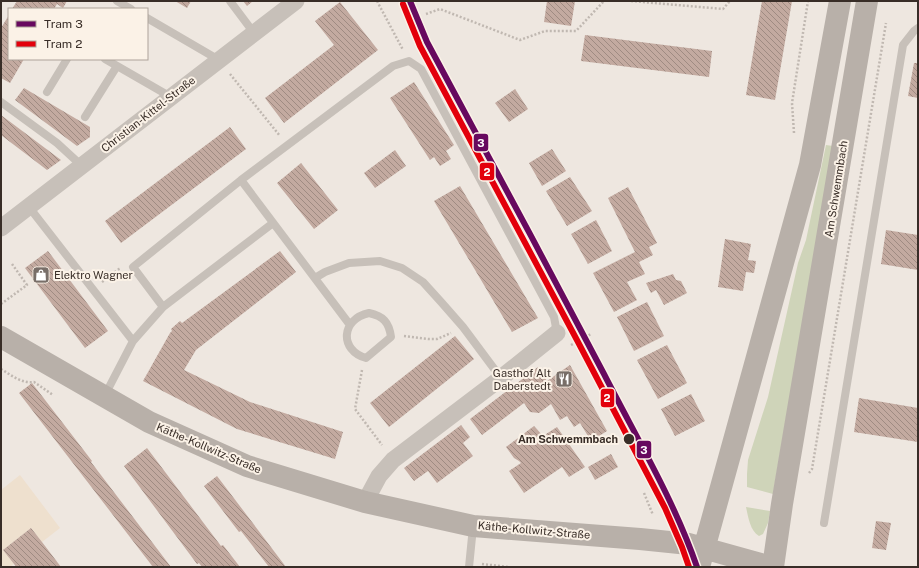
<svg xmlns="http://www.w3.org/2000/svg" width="919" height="568" viewBox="0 0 919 568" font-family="'Public Sans',sans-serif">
	<defs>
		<pattern id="building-back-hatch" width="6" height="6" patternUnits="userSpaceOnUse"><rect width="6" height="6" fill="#c3aaa0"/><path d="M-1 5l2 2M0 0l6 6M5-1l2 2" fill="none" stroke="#9f8b82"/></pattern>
	</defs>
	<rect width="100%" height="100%" fill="#eee7e0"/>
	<path fill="#cfd4b9" d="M 826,145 L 833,146 L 773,494 L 747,487 L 747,474 L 748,460 L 768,397 L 798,263 L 806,240 Z
		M 746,507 L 770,511 L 768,523 L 763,534 L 759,536 C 750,531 748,516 746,507 Z"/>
	<path fill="#eee0ce" d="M 20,475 L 60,528 L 42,542 L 31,528 L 3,550 L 14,564 L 10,567 L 1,567 L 1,490 Z"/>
	<path fill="url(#building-back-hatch)" d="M 17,1 L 67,1 L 63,8 L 57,4 L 54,9 L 12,9 Z
		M 175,1 L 191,1 L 187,8 Z
		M 243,1 L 253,1 L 247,6 Z
		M 547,1 L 575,1 L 571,26 L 544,22 Z
		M 762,1 L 792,1 L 775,100 L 746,95 Z
		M 340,2 L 378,50 L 284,123 L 265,98 L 334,45 L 315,21 Z
		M 9,15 L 9,59 L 24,59 L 10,83 L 1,78 L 1,28 Z
		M 585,35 L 712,51 L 709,77 L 581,61 Z
		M 914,63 L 918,63 L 918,98 L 908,96 Z
		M 414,82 L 454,145 L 446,151 L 451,159 L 440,166 L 434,157 L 430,160 L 390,98 Z
		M 24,88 L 90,127 L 90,137 L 77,146 L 15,100 Z
		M 515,89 L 528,109 L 509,122 L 495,103 Z
		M 1,115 L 61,160 L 47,170 L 1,135 Z
		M 230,127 L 246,149 L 121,243 L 105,221 Z
		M 552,149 L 566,171 L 542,186 L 529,163 Z
		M 395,150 L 406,166 L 375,188 L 364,173 Z
		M 301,163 L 338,210 L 314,229 L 277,183 Z
		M 570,177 L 592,211 L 567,226 L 546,191 Z
		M 460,186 L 538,318 L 512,332 L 434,201 Z
		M 628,187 L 657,243 L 649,247 L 653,255 L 639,262 L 645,274 L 627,282 L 637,300 L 614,312 L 593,273 L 635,252 L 608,198 Z
		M 596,220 L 612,251 L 588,264 L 571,234 Z
		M 886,230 L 918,235 L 918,270 L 881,264 Z
		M 725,239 L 751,244 L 748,260 L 756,261 L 754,273 L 746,272 L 743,291 L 718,287 Z
		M 48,251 L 108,331 L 85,348 L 25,268 Z
		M 280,251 L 296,272 L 196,350 L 184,370 L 250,402 L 343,432 L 335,459 L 237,429 L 143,381 L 170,333 L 172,331 L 171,329 L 180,321 L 182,323 Z
		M 673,274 L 676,280 L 681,281 L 687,293 L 664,305 L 656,290 L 651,293 L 646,283 Z
		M 647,302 L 664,336 L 634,351 L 617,317 Z
		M 455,336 L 474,359 L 389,427 L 370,403 Z
		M 667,345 L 687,383 L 658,399 L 637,360 Z
		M 570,365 L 607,431 L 591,441 L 580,423 L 574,427 L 567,416 L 560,420 L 551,404 L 539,413 L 530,412 L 524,403 L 482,435 L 470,419 L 538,367 L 547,381 Z
		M 32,383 L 92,461 L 91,462 L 171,567 L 153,567 L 19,393 Z
		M 691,394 L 705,421 L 675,436 L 661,409 Z
		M 859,398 L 918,408 L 918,442 L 854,432 Z
		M 461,425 L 470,437 L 463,443 L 473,456 L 437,483 L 428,471 L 414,481 L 404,468 Z
		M 534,426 L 543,436 L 557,427 L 585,467 L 569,477 L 562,467 L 524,493 L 509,471 L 521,463 L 519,461 L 514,458 L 506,447 Z
		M 147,448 L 221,546 L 223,545 L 240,567 L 202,567 L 199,563 L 197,564 L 124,466 Z
		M 611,454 L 618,467 L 595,480 L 588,467 Z
		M 217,476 L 252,522 L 286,567 L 269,567 L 241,531 L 239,532 L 204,486 Z
		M 876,521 L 891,523 L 886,550 L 872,548 Z
		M 31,528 L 42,542 L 61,567 L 16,567 L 14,564 L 3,550 Z"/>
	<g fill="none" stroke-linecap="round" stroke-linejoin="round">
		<path stroke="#c0b8b1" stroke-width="2.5" stroke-dasharray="2 2" stroke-linecap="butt" d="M 377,1 L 403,50
			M 631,1 L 723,9 L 730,1
			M 426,14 L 440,9 L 520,40 L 545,31 L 576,31 L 604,1
			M 230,74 L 280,136
			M 794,133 L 792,103 L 808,1
			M 102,282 L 119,269 L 121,268
			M 1,304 L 27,285 L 12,264
			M 404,336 L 428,339 L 437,339 L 451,333
			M 571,345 L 591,334
			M 1,369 C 11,375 22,384 34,382 L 53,395
			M 362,370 L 355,409 L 382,445
			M 809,473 L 812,469 L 886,23
			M 644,493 L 653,515
			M 482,564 L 509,567"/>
		<path stroke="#c7c0b9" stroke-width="8" d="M 117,1 L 131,9
			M 230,1 L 254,33
			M 147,18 L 219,60
			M 105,59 L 171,97
			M 47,92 L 67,59
			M 1,102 L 57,143 L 82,166
			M 85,117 L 117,66
			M 241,180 L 350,325
			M 29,207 L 133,341
			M 315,278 L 325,272 L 349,263 L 380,261 L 402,268 L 423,282 L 442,303 L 463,327 L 501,378
			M 163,307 L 133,267 L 241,180 L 393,66 L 409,61 L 421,69 L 554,317 L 557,333
			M 369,313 C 383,316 389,322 391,337 L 366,358 C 339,350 341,319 369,313 Z
			M 105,395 L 133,341 L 163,307 L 273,223
			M 824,523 L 903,45 L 914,31 L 918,28
			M 469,567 L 473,527"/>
		<path stroke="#c7c0b9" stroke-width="17" d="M 1,228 L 296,1
			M 365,502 L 379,476 L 393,460 L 501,378 L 557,333"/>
		<path stroke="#b8b0a9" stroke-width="22" d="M 1,337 L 149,422 L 247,466 L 365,502 L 473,526 L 640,539 L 689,544 L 771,567
			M 699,567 L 810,165 L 840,1
			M 773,567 L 782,504 L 867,1"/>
		<path stroke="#aea8a4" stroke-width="1" d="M 438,81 L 577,341"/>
		<g stroke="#fbf2e7" stroke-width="9">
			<path id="tram-1" d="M 410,1 L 427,42 C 486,152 546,263 604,374 C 636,437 674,500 697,567"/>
		</g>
		<g stroke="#fbf2e7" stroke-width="9">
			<path id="tram-2" d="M 403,4 L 420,46 L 578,342 L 665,508 L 682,547 L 689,567"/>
		</g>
		<use href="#tram-1" stroke="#67095f" stroke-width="6"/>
		<use href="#tram-2" stroke="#e3000b" stroke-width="6"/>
	</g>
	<defs>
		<g id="shop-square" transform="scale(0.9)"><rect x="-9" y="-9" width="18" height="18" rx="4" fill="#786e68" stroke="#fbf2e7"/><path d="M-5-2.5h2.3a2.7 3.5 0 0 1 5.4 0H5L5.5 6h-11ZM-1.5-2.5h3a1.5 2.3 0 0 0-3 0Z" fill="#fff"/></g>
		<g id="restaurant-square" transform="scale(0.9)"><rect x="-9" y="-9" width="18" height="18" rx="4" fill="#786e68" stroke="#fbf2e7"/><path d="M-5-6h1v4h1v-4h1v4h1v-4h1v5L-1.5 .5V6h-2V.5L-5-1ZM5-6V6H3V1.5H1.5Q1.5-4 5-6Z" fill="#fff"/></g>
	</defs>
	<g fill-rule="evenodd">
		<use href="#shop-square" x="41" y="275"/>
		<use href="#restaurant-square" x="564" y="379"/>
	</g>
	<circle fill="#382d27" stroke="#fbf2e7" stroke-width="1.5" cx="629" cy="439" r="6"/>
	<g text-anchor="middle" stroke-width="4" stroke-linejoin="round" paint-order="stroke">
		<g font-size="11" fill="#382d27" stroke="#fbf2e7">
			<text transform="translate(148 114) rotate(-38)" y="4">Christian-Kittel-Straße</text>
			<text transform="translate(836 189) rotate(-81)" y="4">Am Schwemmbach</text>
			<text transform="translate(209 448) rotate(23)" y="4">Käthe-Kollwitz-Straße</text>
			<text transform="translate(534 530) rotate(5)" y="4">Käthe-Kollwitz-Straße</text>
		</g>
		<g font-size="11" fill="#382d27" stroke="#fbf2e7" text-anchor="start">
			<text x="54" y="279">Elektro Wagner</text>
			<text x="551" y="377" text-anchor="end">Gasthof Alt<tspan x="551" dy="13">Daberstedt</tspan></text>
		</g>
		<g font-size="11" font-weight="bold" fill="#382d27" stroke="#fbf2e7" text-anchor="end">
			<text x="618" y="443">Am Schwemmbach</text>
		</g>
	</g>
	<g stroke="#fbf2e7" stroke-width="1.5">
		<rect x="473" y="133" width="16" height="19" rx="4" fill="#67095f"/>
		<rect x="479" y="162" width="16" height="19" rx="4" fill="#e3000b"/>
		<rect x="600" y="388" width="15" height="20" rx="4" fill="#e3000b"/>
		<rect x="636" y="440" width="16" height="19" rx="4" fill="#67095f"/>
	</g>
	<g font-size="11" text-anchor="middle" font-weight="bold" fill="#fff">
		<text x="481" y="147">3</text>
		<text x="487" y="176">2</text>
		<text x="607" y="402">2</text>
		<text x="644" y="454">3</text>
	</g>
	<rect width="919" height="568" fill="none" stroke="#382d27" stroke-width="4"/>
	<rect x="8" y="8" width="140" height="52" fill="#fbf2e7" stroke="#ada39a"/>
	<rect x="16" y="21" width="20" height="6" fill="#67095f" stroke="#ada39a"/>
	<text x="44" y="28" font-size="12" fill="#382d27">Tram 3</text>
	<rect x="16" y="41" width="20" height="6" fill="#e3000b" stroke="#ada39a"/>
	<text x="44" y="48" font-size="12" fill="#382d27">Tram 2</text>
</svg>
